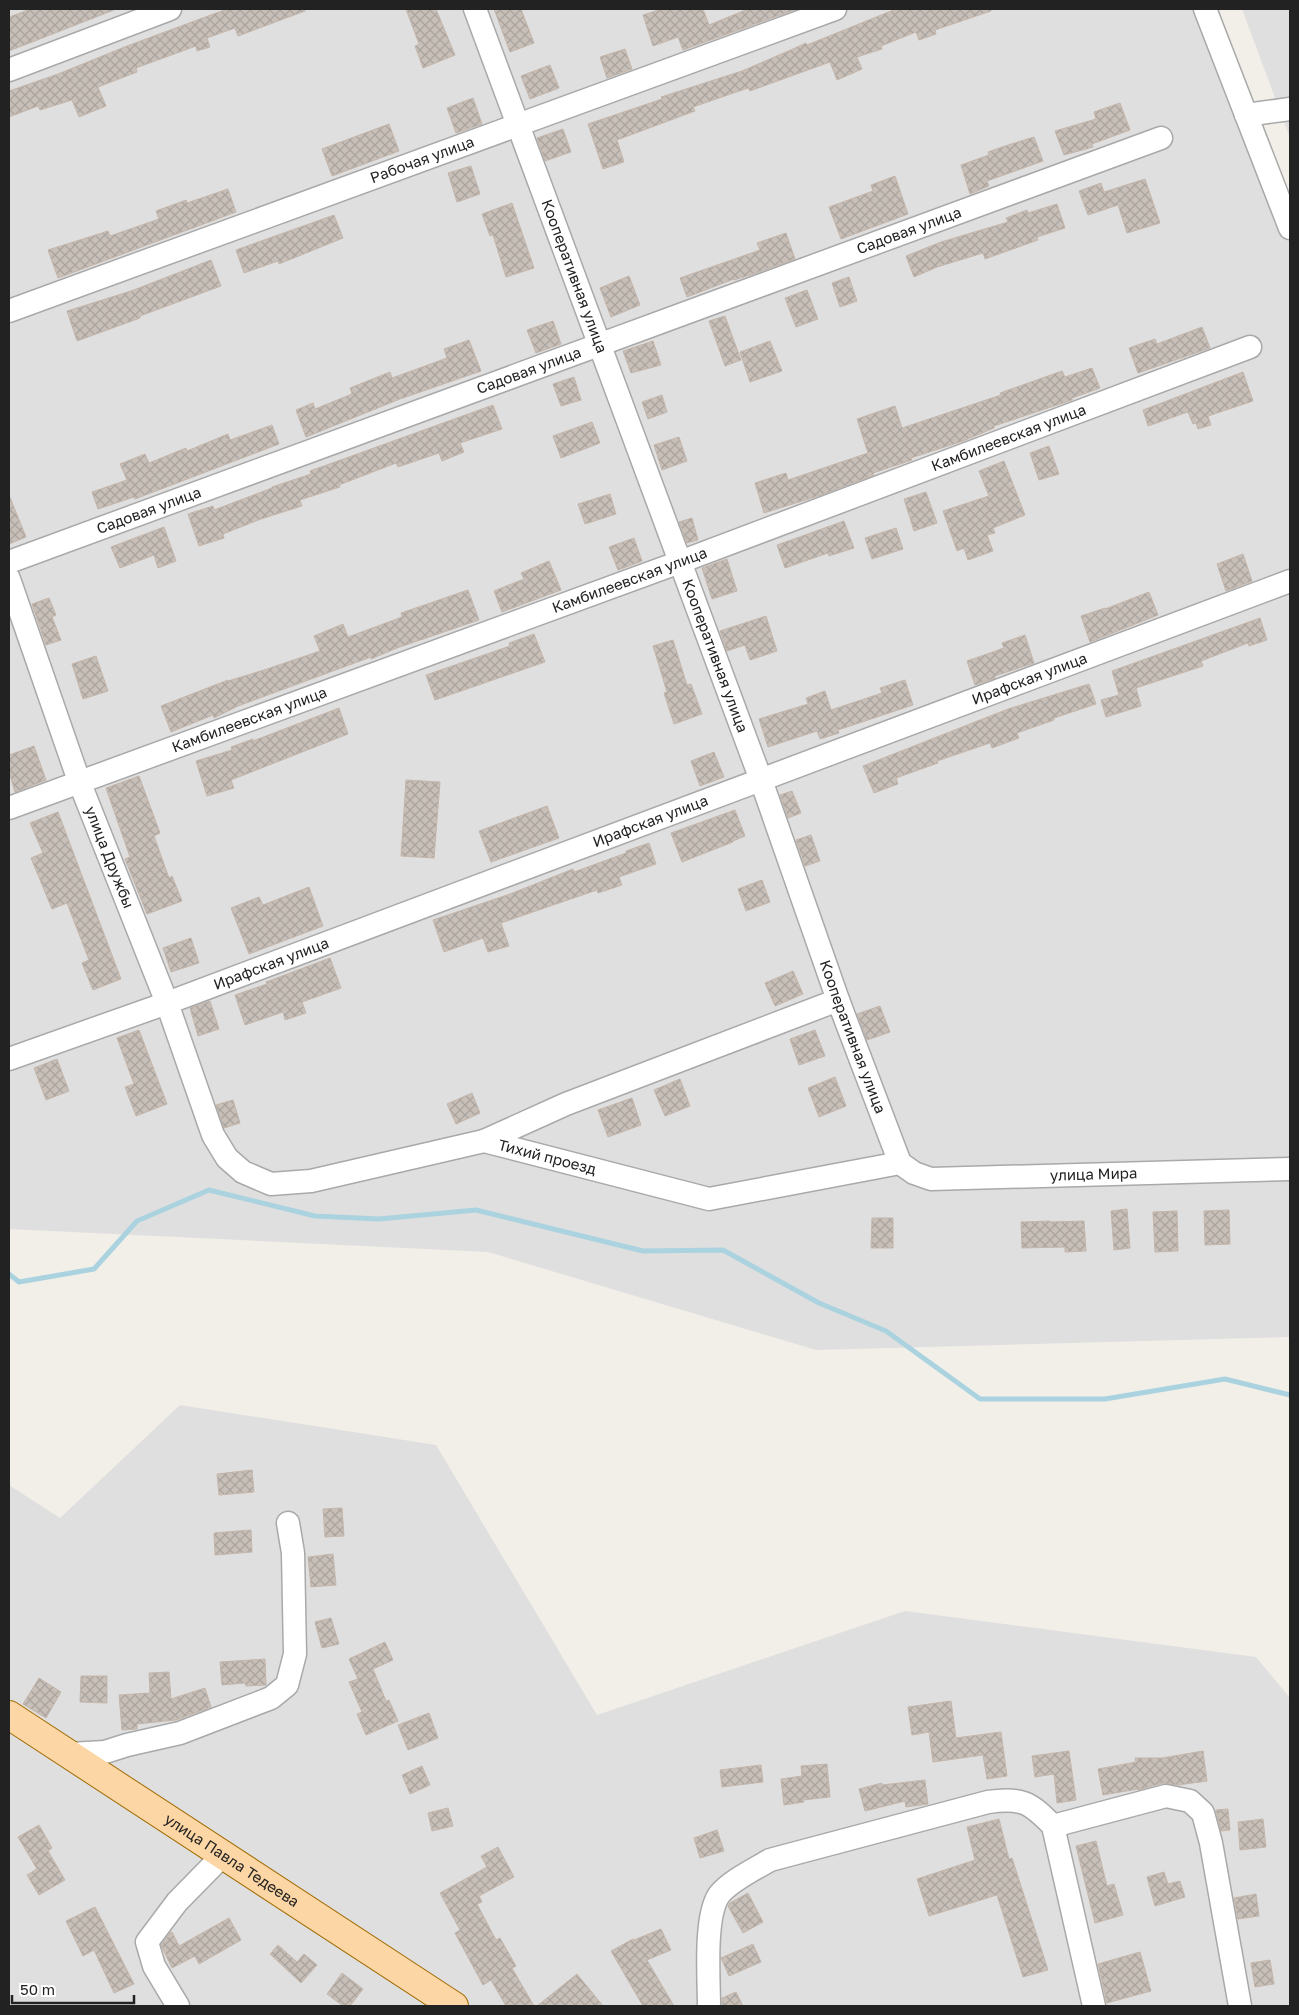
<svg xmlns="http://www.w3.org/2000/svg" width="1299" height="2015" viewBox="0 0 1299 2015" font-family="'Golos Text',sans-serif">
	<defs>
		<pattern id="building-cross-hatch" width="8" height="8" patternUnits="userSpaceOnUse" patternTransform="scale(1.25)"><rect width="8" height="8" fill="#c7bfb8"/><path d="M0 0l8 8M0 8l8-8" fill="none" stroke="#aba49e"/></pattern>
	</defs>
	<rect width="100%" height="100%" fill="#f2efe9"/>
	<path fill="#e0dfdf" d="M 9,9 L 1219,9 L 1290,212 L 1290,1337 L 816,1350 L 488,1252 L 9,1229 Z
		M 1242,9 L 1290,9 L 1290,138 Z
		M 180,1405 L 436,1445 L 597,1715 L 905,1611 L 1256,1657 L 1290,1698 L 1290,2006 L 9,2006 L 9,1485 L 60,1518 Z"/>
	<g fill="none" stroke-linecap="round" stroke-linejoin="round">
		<path stroke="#aad3df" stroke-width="5" d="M 9,1274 L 19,1282 L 94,1269 L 137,1221 L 209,1190 L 315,1216 L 379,1219 L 476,1210 L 643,1251 L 723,1250 L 819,1303 L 886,1331 L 980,1399 L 1105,1399 L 1225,1379 L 1290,1395"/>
	</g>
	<path fill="url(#building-cross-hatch)" stroke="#c4b6ab" d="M 31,9 L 114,9 L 114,10 L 9,51 L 9,17 Z
		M 227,9 L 305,9 L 305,11 L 238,36 L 235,28 L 207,38 L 210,47 L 197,51 L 196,46 L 136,68 L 137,72 L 98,87 L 106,106 L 79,117 L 72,100 L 40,110 L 38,106 L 9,117 L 9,91 L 58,74 L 127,46 Z
		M 406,9 L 436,9 L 455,55 L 423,68 L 415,46 L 419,44 Z
		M 494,9 L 521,9 L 534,43 L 510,52 Z
		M 662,9 L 703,9 L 709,25 L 748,9 L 797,9 L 683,50 L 678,37 L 653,46 L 643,15 Z
		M 896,9 L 991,9 L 991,11 L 935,30 L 936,34 L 919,40 L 916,32 L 881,46 L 882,49 L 857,57 L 862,69 L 837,80 L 830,62 L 750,91 L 748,88 L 693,107 L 695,111 L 617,140 L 624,162 L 603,169 L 588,124 L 662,99 L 661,97 L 742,71 L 786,52 L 806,43 L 807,45 Z
		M 625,49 L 632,69 L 607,78 L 600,57 Z
		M 550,65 L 559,88 L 530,99 L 521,76 Z
		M 473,98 L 482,124 L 456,133 L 447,108 Z
		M 1120,103 L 1130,130 L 1092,144 L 1093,147 L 1064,155 L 1055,131 L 1096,119 L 1094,112 Z
		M 389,124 L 399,151 L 332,176 L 322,149 Z
		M 563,129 L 571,152 L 545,161 L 537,138 Z
		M 1034,137 L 1043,161 L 987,181 L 989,186 L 970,194 L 961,165 L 989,155 L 988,152 L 1005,146 Z
		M 471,166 L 480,194 L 457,202 L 448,173 Z
		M 895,176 L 908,214 L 841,239 L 829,207 L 873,191 L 871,185 Z
		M 1145,179 L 1160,223 L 1127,233 L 1118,205 L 1088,215 L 1079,191 L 1101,183 L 1104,192 Z
		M 228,189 L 236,212 L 58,278 L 48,250 L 108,231 L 110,236 L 159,219 L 156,211 L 186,200 L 187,203 Z
		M 512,203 L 534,268 L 506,277 L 493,235 L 490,236 L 482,214 Z
		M 1057,204 L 1065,228 L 1037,237 L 1038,240 L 985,259 L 983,253 L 937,267 L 914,277 L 906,256 L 941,242 L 1008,222 L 1006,218 L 1027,210 L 1028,213 Z
		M 334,215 L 343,238 L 279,264 L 278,261 L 244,273 L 236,250 Z
		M 786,233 L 795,259 L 753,274 L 734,280 L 734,279 L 687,297 L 680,278 L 760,250 L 757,243 Z
		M 211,260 L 221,286 L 140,316 L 140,318 L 77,341 L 67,311 L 131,291 Z
		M 629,276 L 640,305 L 611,317 L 600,288 Z
		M 849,277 L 857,301 L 840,307 L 832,283 Z
		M 807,290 L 818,319 L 796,327 L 785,298 Z
		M 725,316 L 741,360 L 725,366 L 709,321 Z
		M 553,321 L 561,344 L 536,353 L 527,330 Z
		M 1202,327 L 1210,348 L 1138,373 L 1129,348 L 1155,339 L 1157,344 Z
		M 469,340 L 481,371 L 400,399 L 306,437 L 296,410 L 313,403 L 315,409 L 352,394 L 350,388 L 390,372 L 392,378 L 447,358 L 444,349 Z
		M 653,341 L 661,365 L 631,373 L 623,351 Z
		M 770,341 L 782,371 L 750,382 L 740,352 Z
		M 1092,368 L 1100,388 L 1072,398 L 1072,400 L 994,426 L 994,428 L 963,441 L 911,458 L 912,460 L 873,473 L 874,475 L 821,495 L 764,513 L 755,483 L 786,473 L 788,480 L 868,453 L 857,419 L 895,406 L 902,428 L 1001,395 L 1000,393 L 1062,371 L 1065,377 Z
		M 1243,372 L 1253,401 L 1208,416 L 1211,425 L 1198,429 L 1196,423 L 1193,424 L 1188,412 L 1148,426 L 1143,410 Z
		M 574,377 L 581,400 L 561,406 L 553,384 Z
		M 662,395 L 667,412 L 648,419 L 642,402 Z
		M 493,405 L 502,429 L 460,443 L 464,452 L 442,461 L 439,453 L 398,467 L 396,463 L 339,485 L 340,487 L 300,500 L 302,506 L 261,519 L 223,534 L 224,538 L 199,546 L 188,514 L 213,506 L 214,510 L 272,488 L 272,487 L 311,474 L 310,471 Z
		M 592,422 L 600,443 L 561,458 L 553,436 Z
		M 272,425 L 279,444 L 135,499 L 134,497 L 98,509 L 92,492 L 127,480 L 120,464 L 145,454 L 149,463 L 186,448 L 187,451 L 228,434 L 230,440 Z
		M 679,437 L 687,461 L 662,470 L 654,445 Z
		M 1049,446 L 1059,474 L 1039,480 L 1030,453 Z
		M 1004,461 L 1025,515 L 993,528 L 995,533 L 987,535 L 993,551 L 968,560 L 964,548 L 957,551 L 943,511 L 989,496 L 979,471 Z
		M 926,492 L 937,523 L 914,531 L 904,499 Z
		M 610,494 L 616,514 L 585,524 L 578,504 Z
		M 9,495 L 26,537 L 9,544 Z
		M 692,518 L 698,540 L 687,543 L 679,522 Z
		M 844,521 L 854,548 L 829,556 L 828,553 L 785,568 L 777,545 Z
		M 164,527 L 176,561 L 158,568 L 154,555 L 120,568 L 111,547 Z
		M 896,528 L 903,549 L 872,559 L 865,538 Z
		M 634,538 L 642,561 L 618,570 L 609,547 Z
		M 1243,554 L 1252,581 L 1226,591 L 1217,564 Z
		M 727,559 L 737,591 L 712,599 L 702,568 Z
		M 549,561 L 561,590 L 502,612 L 494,591 L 524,579 L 521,573 Z
		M 468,590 L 479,620 L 397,648 L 371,659 L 371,657 L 238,706 L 214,718 L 213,715 L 171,732 L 161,706 L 228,680 L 228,681 L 267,669 L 320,651 L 314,636 L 343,624 L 348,637 L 402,617 L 401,613 Z
		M 1149,592 L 1158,615 L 1090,642 L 1081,616 L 1105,608 L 1105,609 Z
		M 49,598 L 56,615 L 52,617 L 61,640 L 46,645 L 32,604 Z
		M 766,616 L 777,651 L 750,660 L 745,645 L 727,651 L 720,631 Z
		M 1260,618 L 1267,640 L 1249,646 L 1248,643 L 1201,661 L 1203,666 L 1136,688 L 1141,706 L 1106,717 L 1101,700 L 1119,695 L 1112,671 Z
		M 534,634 L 545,662 L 435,700 L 426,675 L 510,646 L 509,643 Z
		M 1025,635 L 1034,663 L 995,676 L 995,678 L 975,685 L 967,661 L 1004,648 L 1002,643 Z
		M 673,640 L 687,685 L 691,684 L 702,714 L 674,724 L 664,693 L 667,692 L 653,646 Z
		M 96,656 L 108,691 L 83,699 L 72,664 Z
		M 905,680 L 913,705 L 838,730 L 839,733 L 820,739 L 817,731 L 768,747 L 759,719 L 808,704 L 806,698 L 825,691 L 831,710 L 882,693 L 880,688 Z
		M 1089,684 L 1096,704 L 1054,718 L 1054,720 L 1017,733 L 1019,738 L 992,748 L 990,743 L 937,761 L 938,763 L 896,778 L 898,784 L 874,793 L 863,766 L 1008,709 Z
		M 339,708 L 348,734 L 231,780 L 234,788 L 207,796 L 196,761 L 232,750 L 231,747 L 253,739 L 253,741 Z
		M 34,746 L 46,780 L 15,792 L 9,772 L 9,755 Z
		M 714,752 L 724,777 L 700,786 L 691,761 Z
		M 139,776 L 160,833 L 154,836 L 169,878 L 172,876 L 182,901 L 147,914 L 125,859 L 130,857 L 106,788 Z
		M 406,780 L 440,782 L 434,858 L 401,856 Z
		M 792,791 L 801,813 L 788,818 L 780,795 Z
		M 547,806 L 559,838 L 491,862 L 479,831 Z
		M 735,810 L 745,836 L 733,841 L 733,842 L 682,862 L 671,833 Z
		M 58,812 L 121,979 L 93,990 L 82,963 L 89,960 L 67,903 L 52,909 L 31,858 L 43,853 L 30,823 Z
		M 811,835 L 820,861 L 805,866 L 796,840 Z
		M 649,843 L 656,864 L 619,877 L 622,885 L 598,893 L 597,890 L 501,923 L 509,946 L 488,952 L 483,938 L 444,952 L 433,920 L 510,894 L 573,869 L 574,872 L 626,853 L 626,851 Z
		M 762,880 L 770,902 L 746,911 L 738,889 Z
		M 309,887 L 323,926 L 249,954 L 231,908 L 259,897 L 263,905 Z
		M 191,938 L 199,963 L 171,972 L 163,948 Z
		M 330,958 L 341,988 L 302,1002 L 306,1013 L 285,1020 L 283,1012 L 245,1025 L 235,995 L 267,984 L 266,982 Z
		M 793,971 L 803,994 L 775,1006 L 765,983 Z
		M 210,1001 L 219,1029 L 198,1036 L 190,1008 Z
		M 880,1006 L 890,1032 L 867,1040 L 857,1014 Z
		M 139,1030 L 167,1104 L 136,1116 L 125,1087 L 134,1084 L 117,1038 Z
		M 815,1030 L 825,1056 L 799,1065 L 790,1039 Z
		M 57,1059 L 69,1091 L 46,1100 L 34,1068 Z
		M 835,1077 L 846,1106 L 819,1117 L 808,1088 Z
		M 680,1079 L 690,1106 L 665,1116 L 654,1090 Z
		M 472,1093 L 480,1113 L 456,1124 L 447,1104 Z
		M 632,1098 L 641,1125 L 608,1137 L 598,1110 Z
		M 233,1100 L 240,1123 L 224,1128 L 216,1105 Z
		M 1127,1209 L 1130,1248 L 1114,1250 L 1111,1211 Z
		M 1229,1210 L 1230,1244 L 1205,1245 L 1204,1211 Z
		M 1177,1211 L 1178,1251 L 1155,1252 L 1153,1212 Z
		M 872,1218 L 893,1218 L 893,1248 L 871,1248 Z
		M 1050,1221 L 1050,1222 L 1084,1221 L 1086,1251 L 1065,1252 L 1065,1247 L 1022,1248 L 1021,1222 Z
		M 252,1470 L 254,1492 L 219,1495 L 217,1474 Z
		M 342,1508 L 344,1536 L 325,1537 L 323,1509 Z
		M 251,1530 L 252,1552 L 215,1555 L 214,1533 Z
		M 333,1554 L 336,1585 L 311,1587 L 308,1557 Z
		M 331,1618 L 339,1644 L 322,1648 L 315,1622 Z
		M 385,1642 L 393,1660 L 373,1669 L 386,1701 L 389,1700 L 398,1721 L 366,1735 L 357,1714 L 362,1712 L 349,1682 L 358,1679 L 349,1659 Z
		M 265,1659 L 266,1685 L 246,1686 L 245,1683 L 222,1685 L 220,1662 Z
		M 169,1672 L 171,1699 L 205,1688 L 211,1707 L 176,1720 L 137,1724 L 137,1729 L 122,1730 L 119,1695 L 150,1693 L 149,1673 Z
		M 81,1676 L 107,1676 L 107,1703 L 80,1702 Z
		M 39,1678 L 61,1692 L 46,1718 L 23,1704 Z
		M 951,1701 L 956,1738 L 1001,1732 L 1007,1776 L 987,1779 L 983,1755 L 933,1762 L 929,1732 L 912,1735 L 908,1707 Z
		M 429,1713 L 438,1738 L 408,1750 L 398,1725 Z
		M 1069,1751 L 1076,1800 L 1057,1803 L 1054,1774 L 1035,1777 L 1032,1756 Z
		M 1203,1751 L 1207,1781 L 1178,1785 L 1163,1783 L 1138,1790 L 1138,1789 L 1103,1795 L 1098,1769 L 1136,1762 L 1135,1758 L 1162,1758 Z
		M 827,1764 L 830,1797 L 803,1800 L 804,1802 L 784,1805 L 781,1779 L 802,1776 L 801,1766 Z
		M 761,1765 L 763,1782 L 722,1787 L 720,1770 Z
		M 422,1766 L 430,1785 L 410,1794 L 402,1775 Z
		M 925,1780 L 928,1804 L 906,1807 L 905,1801 L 865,1811 L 859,1789 L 882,1783 L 882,1785 Z
		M 448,1808 L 453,1826 L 432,1831 L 428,1813 Z
		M 1228,1809 L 1230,1830 L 1221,1831 L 1216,1810 Z
		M 999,1819 L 1009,1859 L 1012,1858 L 1048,1970 L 1023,1977 L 997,1895 L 929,1916 L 917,1879 L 975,1860 L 967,1827 Z
		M 1263,1819 L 1266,1847 L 1240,1850 L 1238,1822 Z
		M 39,1825 L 52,1848 L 48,1851 L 65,1880 L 39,1895 L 27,1875 L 37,1869 L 18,1837 Z
		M 717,1830 L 724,1851 L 700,1858 L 694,1838 Z
		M 1096,1841 L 1107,1886 L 1114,1884 L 1123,1915 L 1095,1923 L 1076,1846 Z
		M 498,1847 L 514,1877 L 479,1896 L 482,1902 L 477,1904 L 496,1940 L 500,1938 L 516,1966 L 512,1968 L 534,2006 L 506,2006 L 491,1980 L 483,1985 L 455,1933 L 460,1930 L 440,1893 L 487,1867 L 481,1856 Z
		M 1164,1872 L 1168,1884 L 1180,1881 L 1185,1897 L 1155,1906 L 1147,1877 Z
		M 748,1893 L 763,1922 L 743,1933 L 728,1906 L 730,1903 Z
		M 1256,1894 L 1259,1916 L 1238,1919 L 1234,1898 Z
		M 95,1907 L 134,1984 L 114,1993 L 94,1950 L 83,1956 L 66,1921 Z
		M 229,1918 L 241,1940 L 199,1964 L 195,1956 L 172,1968 L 161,1945 L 170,1933 L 172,1932 L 179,1946 Z
		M 661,1929 L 671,1950 L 647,1960 L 674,2006 L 643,2006 L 611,1951 L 633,1939 L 634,1940 Z
		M 753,1944 L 761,1962 L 729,1976 L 721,1958 Z
		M 278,1945 L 297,1962 L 304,1954 L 317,1965 L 301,1983 L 270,1954 Z
		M 1140,1952 L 1151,1991 L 1107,2003 L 1098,1964 Z
		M 1270,1960 L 1274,1984 L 1255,1987 L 1251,1963 Z
		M 342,1973 L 363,1989 L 350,2006 L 343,2006 L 327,1994 Z
		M 577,1974 L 603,2006 L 537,2006 Z
		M 736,1992 L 743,2006 L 722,2006 L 722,1998 Z"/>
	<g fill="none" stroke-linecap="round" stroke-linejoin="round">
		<g stroke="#a9a9a9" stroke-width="25">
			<g id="minor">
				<path id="s1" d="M 475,9 L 761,780 L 838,1000 L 900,1163"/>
				<path d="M 1205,9 L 1290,228"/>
				<path d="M 9,70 L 170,9"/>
				<path d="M 1246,115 L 1290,109"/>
				<path id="s2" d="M 9,311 L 835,9"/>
				<path id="s3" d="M 9,562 L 1161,138"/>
				<path id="s4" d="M 9,579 L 79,781 L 167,1003 L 213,1135 L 227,1158 L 243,1172 L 271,1184 L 311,1181 L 484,1141 L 709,1199 L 900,1163"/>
				<path id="s5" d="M 9,808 L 680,562 L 1250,347"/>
				<path id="s6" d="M 9,1059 L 167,1003 L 1290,581"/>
				<path d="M 484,1141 L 566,1104 L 838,1000"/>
				<path id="s7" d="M 900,1163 L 914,1173 L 931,1179 L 1290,1169"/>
				<path d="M 69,1754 L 105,1752 L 127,1745 L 180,1733 L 271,1698 L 287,1685 L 295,1654 L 293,1553 L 288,1523"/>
				<path d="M 1053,1826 L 1094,2006"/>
				<path d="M 178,2006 L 154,1966 L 147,1942 L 177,1902 L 224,1854"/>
				<path d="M 709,2006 C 709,1979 704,1917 719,1895 C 730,1881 755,1869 770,1860 L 988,1802 C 1021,1797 1030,1802 1053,1826 L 1166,1796 L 1190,1801 L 1203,1813 L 1211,1843 L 1240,2006"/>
			</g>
		</g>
		<g stroke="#a06b00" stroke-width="30">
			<g id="major">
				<path id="s8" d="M 9,1715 L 454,2006"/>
			</g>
		</g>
		<use href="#minor" stroke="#fff" stroke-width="22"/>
		<use href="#major" stroke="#fcd6a4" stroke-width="28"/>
	</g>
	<g text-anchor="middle" stroke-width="5" stroke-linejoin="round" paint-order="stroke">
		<g font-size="15" fill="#222" stroke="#fff">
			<text dy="5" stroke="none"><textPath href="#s2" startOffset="440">Рабочая улица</textPath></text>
			<text dy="5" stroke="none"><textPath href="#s3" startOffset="959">Садовая улица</textPath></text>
			<text dy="5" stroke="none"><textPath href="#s1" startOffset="285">Кооперативная улица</textPath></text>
			<text dy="5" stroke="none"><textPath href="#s3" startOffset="554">Садовая улица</textPath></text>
			<text dy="5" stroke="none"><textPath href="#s5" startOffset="1066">Камбилеевская улица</textPath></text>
			<text dy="5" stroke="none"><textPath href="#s3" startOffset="149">Садовая улица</textPath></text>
			<text dy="5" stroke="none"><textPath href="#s5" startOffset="661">Камбилеевская улица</textPath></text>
			<text dy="5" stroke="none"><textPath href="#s1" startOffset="690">Кооперативная улица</textPath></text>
			<text dy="5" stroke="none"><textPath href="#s6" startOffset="1089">Ирафская улица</textPath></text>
			<text dy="5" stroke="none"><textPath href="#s5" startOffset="256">Камбилеевская улица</textPath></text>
			<text dy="5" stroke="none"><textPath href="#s6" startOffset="684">Ирафская улица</textPath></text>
			<text dy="5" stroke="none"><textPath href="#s4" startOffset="296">улица Дружбы</textPath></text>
			<text dy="5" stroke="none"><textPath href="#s6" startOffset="279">Ирафская улица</textPath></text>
			<text dy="5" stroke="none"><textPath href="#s1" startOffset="1095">Кооперативная улица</textPath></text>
			<text dy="5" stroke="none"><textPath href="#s4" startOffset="954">Тихий проезд</textPath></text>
			<text dy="5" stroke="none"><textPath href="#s7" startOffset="198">улица Мира</textPath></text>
			<text dy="5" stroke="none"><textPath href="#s8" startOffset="266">улица Павла Тедеева</textPath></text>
		</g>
	</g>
	<rect width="1299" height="2015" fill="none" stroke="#222222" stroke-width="20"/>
	<path d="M12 1995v8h122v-8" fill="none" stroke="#222222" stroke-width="2.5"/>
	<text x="20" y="1995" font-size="15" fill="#222222" stroke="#ffffff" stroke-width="4" paint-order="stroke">50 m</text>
</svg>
